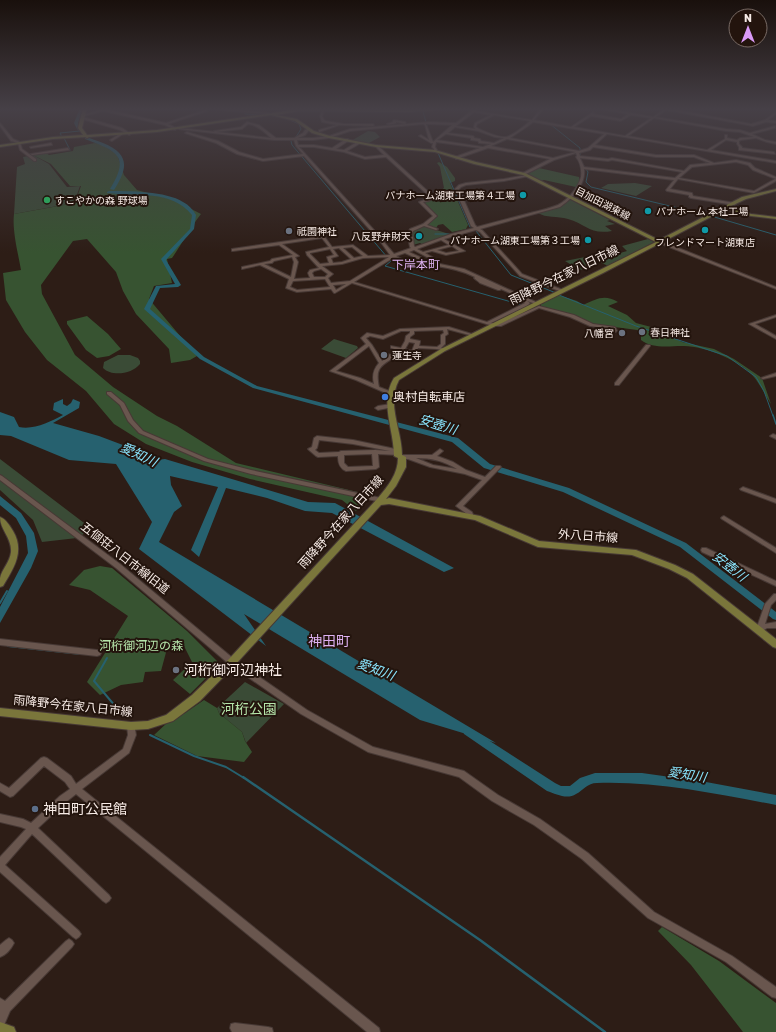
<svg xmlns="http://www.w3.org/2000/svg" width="776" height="1032" viewBox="0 0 776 1032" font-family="Rubik,'Noto Sans JP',sans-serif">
	<rect width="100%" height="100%" fill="#2d1d16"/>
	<path fill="#3a4b36" d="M 368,131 L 375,132 L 380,137 L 367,144 L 351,141 Z
		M 33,155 L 49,164 L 67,187 L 80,186 L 74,203 L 14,214 L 17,167 L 25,164 L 23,157 Z
		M 635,183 L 652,186 L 636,196 L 601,188 L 608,184 Z
		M 568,200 L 571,200 L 610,220 L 607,221 L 615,224 L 605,226 L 612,231 C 590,235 586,224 568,219 C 557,216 546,218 538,213 L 562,206 Z
		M 424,226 L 449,234 L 423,245 L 420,243 L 413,245 L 410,236 L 413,230 Z
		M 648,239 L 654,242 L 608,266 L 596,260 L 627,251 L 622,246 Z
		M 585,257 L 599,264 L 582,268 L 584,269 L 580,270 L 565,261 Z
		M 334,339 L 357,346 L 358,348 L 346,358 L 321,349 Z
		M 118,355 L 130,355 L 138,358 L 140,361 L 140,364 C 132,374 112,377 103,368 L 104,362 Z
		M 0,459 L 92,529 L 77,538 L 42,542 L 33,520 L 0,490 Z
		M 245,682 L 284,704 L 246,743 L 242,732 L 219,713 L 217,708 Z"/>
	<path fill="#375331" d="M 95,143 L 101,144 L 117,154 L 124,175 L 137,190 L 174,200 L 201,214 C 190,228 182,244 172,258 L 167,259 L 172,283 L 154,286 L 149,299 L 197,356 L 190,360 L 171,363 L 169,349 L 136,314 L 123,291 L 116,272 L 87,239 L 73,241 L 41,285 L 42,294 L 75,355 L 113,387 L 157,416 L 177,426 L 236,463 L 370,495 L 356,511 L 342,500 L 250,479 L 192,462 L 146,444 L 114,424 L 86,391 L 47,360 L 25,332 L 6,300 L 3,273 L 21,270 C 18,253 12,230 14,214 L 75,203 L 81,186 L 70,186 L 51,164 L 33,155 L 46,153 L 49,155 L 73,151 L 74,147 Z
		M 439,162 L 447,167 L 455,178 L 455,181 L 450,183 L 468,225 L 466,229 L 452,232 L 443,224 L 438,225 L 436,228 L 427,225 L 438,216 L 423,202 L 440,198 L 437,193 L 444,188 L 440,167 L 437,163 Z
		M 539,168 L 579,177 L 579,182 L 576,187 L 544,180 L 540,181 L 527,174 Z
		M 558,295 L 577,301 L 583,305 C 597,299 604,294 618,302 L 608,306 L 627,315 L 636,323 L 655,328 L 682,342 L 714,349 L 734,359 L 762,378 L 771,404 C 765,395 761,386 754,377 C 742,361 703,345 682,346 C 669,346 652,349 641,340 L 641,333 L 637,330 L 592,324 L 541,307 L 541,304 L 544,303 L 544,301 Z
		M 87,316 L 108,334 L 121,349 L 109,356 L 97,358 L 86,350 L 67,324 L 67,321 Z
		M 100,566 L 112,568 L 187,631 L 220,664 L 190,694 L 173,680 L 192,662 L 184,646 L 168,645 L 161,671 L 145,672 L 143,682 L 121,685 L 100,695 L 87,682 L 128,616 L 90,590 L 69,585 L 84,570 Z
		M 204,700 L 217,708 L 219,713 L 242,732 L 245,741 L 252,752 L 244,762 L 197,756 L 154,735 L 168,722 L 185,713 Z
		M 662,927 L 719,961 L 776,1003 L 776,1032 L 743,1032 L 691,965 L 658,931 Z"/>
	<path fill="#26616f" d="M 63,399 L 63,404 L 67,406 L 71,403 L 73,399 L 80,402 L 79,408 L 53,423 L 99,436 L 152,456 L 157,460 L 165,459 L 308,502 L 335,503 L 454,568 L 444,572 L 332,513 L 305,511 L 267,498 L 226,488 L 199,557 L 191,550 L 218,487 L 170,476 L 171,485 L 182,506 L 174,512 L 159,542 L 496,743 L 420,720 L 244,614 L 266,646 L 139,549 L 152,522 L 116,464 L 69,460 L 11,436 L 0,435 L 0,412 L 14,417 L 19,427 C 34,430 50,422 63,415 L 53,410 L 54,403 Z
		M 0,496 L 21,513 L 34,533 L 38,551 L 31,568 L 0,623 L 0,607 L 28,553 L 26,536 L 16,518 L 0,505 Z"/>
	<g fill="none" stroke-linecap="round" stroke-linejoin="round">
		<path stroke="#26616f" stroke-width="1" d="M 245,108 L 245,114 L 261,115
			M 422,108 L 431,140
			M 460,108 L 473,111
			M 269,115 L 281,117
			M 290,120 L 299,124 L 301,129 L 296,137 L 291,141 L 292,145 L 387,257
			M 550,124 L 580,148 L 580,156
			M 62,137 L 60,133 L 80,131
			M 64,138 L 70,150
			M 435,146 L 470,227
			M 582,163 L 588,172 L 586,182 L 591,187 L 707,215
			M 711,216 L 776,235
			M 476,231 L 511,275 L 556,293
			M 435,234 L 449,234
			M 390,259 L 391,261 L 385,266 L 522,305
			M 559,295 L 636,326 L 727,356 L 756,377 L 764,391 L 773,416"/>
		<path stroke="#26616f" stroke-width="1.5" d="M 773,415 L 776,424"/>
		<path stroke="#26616f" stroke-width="2" d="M 0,603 L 7,591
			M 8,646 L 81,654
			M 107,658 L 94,681 L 121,713
			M 150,735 L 194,756 L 226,767 L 244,778"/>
		<path stroke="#26616f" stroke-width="2.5" d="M 243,777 L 480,940 L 605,1032"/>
		<path fill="#26616f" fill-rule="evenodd" d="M 80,108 L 84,108 L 78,123 L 80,128 L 86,135 L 84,136 L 77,129 L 74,123 Z
			M 85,137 C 91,138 97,141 103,143 C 130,154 128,168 114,190 L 110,189 C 131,155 116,151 85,139 Z
			M 109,191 C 129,191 166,191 183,202 C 189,205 193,210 196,215 L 194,229 L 166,260 L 181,285 L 178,287 L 160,288 L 150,309 L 204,357 L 257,386 L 458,438 L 490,464 L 569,488 L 686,543 L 776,612 L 776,620 L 773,619 L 680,547 L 563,492 L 484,468 L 452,442 L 253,388 L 200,359 L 144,309 L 156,286 L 175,284 L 161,259 L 190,229 L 192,215 C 171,189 137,197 107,193 L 107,192 Z
			M 468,727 L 555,783 L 561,786 L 570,786 L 580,778 L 595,773 L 642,773 L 706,782 L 776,795 L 776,805 C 717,794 657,781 597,783 C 587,783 584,790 576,794 C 567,800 556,794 547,791 L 464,734 L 463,731 L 464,728 Z"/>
		<g stroke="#473935" stroke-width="2">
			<path id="minor" d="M 94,108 L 100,108 L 166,123 L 205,110 L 207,111 L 168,124 L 176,128 L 175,130 L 165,125 L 103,111 L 84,116 L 83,115 L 100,110 Z
				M 196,108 L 213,108 L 269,113 L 268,114 Z
				M 317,108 L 321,108 L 318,110 L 317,109 Z
				M 323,108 L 325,109 L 322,116 L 324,120 L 326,121 L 344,124 L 373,124 L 374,125 L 373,126 L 339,125 L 319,132 L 319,130 L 337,125 L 322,122 L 320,116 Z
				M 381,108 L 385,108 L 382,110 L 381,109 Z
				M 392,108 L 395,108 L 390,111 Z
				M 404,108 L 408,108 L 402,112 L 400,111 Z
				M 475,108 L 477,109 L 476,111 L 532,120 L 541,108 L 544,108 L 534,120 L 571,127 L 593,112 L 594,113 L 593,114 L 621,119 L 628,114 L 596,108 L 604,108 L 653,117 L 663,110 L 656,108 L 667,108 L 751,124 L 765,120 L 776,112 L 776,114 L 768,120 L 776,121 L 776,123 L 766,122 L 753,126 L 666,110 L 656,117 L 726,129 L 740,130 L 750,133 L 775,126 L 775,128 L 752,134 L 765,140 L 776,142 L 776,144 L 767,142 L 756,138 L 741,140 L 739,141 L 739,144 L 742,147 L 742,148 L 774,152 L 775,154 L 739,150 L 739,147 L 737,144 L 737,142 L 726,140 L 711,150 L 776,161 L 776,163 L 607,134 L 595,145 L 656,155 L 694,155 L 714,163 L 736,160 L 750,163 L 755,168 L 776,177 L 776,179 L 753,170 L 748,165 L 736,162 L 692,167 L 679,178 L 754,191 L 775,179 L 776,179 L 776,181 L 754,193 L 678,179 L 670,189 L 692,193 L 693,196 L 735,203 L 736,204 L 734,205 L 691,198 L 689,197 L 689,195 L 667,191 L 666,190 L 674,180 L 584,169 C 586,185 572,199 560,207 L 480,229 L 482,230 L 522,274 L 563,290 L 563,292 L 562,292 L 520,276 L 480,232 L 476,230 L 444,239 L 465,251 L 446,255 L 432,251 L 425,253 L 439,261 L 440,264 L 464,269 L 538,303 L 536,304 L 527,301 L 530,303 L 528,305 L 491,323 L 498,324 L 539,306 L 574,315 L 593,324 L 615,327 L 617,331 L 615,332 L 613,332 L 612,329 L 590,326 L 570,317 L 539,308 L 501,326 L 493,326 L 352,283 L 335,293 L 334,293 L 331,289 L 297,292 L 286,288 L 289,279 L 260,265 L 242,269 L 242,267 L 270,261 L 272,259 L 293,255 L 279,245 L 233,251 L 232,251 L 232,249 L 323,236 L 324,236 L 332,247 L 353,245 L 368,256 L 390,255 L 380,241 L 304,156 L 263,161 L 237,154 L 216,143 L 185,133 L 187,132 L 218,141 L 239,152 L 263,159 L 303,154 L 296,146 L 294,140 L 274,140 L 178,129 L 179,128 L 271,138 C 264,131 257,125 248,124 L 242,129 L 215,132 L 214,131 L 241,127 L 247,122 L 259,125 L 276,138 L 294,138 L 303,133 L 305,130 L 309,128 L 310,129 L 305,135 L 298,138 L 313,138 L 329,136 L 350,129 L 429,122 L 456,123 ZM 474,112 L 491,115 L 475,123 L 474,127 L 475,129 L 456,126 ZM 494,115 L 530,121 C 526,125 512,136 506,137 C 500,138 482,131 476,127 L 477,124 ZM 631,115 L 651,118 L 625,136 L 574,127 L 591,116 L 621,121 ZM 654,118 L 726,131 L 740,132 L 754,137 L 740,138 L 737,140 L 727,138 L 727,135 L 725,135 L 725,139 L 707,150 L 628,136 ZM 533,122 L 604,134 L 588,148 L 579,151 L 510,138 L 528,126 ZM 423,124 L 425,125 L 429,140 L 421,135 L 419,136 L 431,143 L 433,143 L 432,147 L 434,149 L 434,152 L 436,152 L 437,150 L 435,147 L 436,142 L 480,148 L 455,157 L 456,159 L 488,148 L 550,159 L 523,173 L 522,174 L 524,175 L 554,160 L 576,153 L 577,156 L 576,157 C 580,162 582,170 581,177 C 578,188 568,200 558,205 C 551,208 542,210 534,212 C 515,217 496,222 477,227 L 475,225 L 459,189 L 461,187 L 466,185 L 504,181 L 529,176 L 527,175 L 504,179 L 466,183 L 459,185 L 455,189 L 471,226 L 474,228 L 451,234 L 415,247 L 414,246 L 413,237 L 411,236 L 413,231 L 424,226 L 436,230 L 438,229 L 427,225 L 437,216 L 423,202 L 429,201 L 433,198 L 433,196 L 377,145 L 375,146 L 384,155 L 365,157 L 347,151 L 359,144 L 359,142 L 357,142 L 344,150 L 336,149 L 348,141 L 348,139 L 346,139 L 332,148 L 314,145 L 298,145 L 297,140 L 313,140 L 329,138 L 350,131 ZM 426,124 L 429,124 L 454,125 L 452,125 L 433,142 ZM 455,127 L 478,131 L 495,137 L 504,138 L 494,143 L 481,141 L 480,139 L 474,138 L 474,137 L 473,136 L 448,133 ZM 446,134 L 471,138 L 471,140 L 478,141 L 479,143 L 491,144 L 483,147 L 437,140 ZM 507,139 L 576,152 L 553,158 L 491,146 ZM 299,147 L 314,147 L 344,152 L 365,159 L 386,157 L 430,197 L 427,199 L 419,202 L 433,216 L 423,224 L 410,229 L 407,235 L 382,239 ZM 593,147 L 656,157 L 694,157 L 710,163 L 690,165 L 684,171 L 612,158 L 608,159 L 580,156 L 579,153 L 590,150 ZM 580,158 L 608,161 L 612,160 L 682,172 L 675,178 L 584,167 ZM 408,237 L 410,247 L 411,248 L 394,254 L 383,241 ZM 322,238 L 329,247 L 306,252 L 307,255 L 319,268 L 310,270 L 308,273 L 310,278 L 294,279 L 298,262 L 295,257 L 299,256 L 282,244 ZM 441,240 L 449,245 L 423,252 L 417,249 ZM 452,246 L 459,251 L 446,253 L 437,250 ZM 352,247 L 363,256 L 354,258 L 343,248 ZM 339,248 L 340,249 L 351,259 L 342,262 L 333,263 L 331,258 L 338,256 L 333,249 ZM 330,249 L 334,255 L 327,257 L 329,263 L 320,264 L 310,254 L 310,253 ZM 414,250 L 436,262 L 436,264 C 423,262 407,263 396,256 L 405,253 L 420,260 L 422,260 L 422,258 L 409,252 ZM 292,257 L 294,262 L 291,277 L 264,264 L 272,263 L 274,261 ZM 389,257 L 350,281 L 331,283 L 328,278 L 333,274 L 322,266 L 342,264 L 363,258 ZM 393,258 C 406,265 422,264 436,266 C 450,268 463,271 475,277 L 474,278 C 476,280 478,281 480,283 L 498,290 L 500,290 L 501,289 L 521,298 L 520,299 L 525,303 L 487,322 L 354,282 ZM 321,269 L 328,274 L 325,277 L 314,277 L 312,273 L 314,271 ZM 325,279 L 330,287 L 297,290 L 290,287 L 293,281 ZM 346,284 L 336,290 L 333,285 Z
				M 571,108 L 587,108 L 587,109 L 586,110 Z
				M 776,108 L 776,110 L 768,108 Z
				M 83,117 L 122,128 L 131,134 L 129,135 L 120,130 L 82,119 Z
				M 394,120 L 405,122 L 406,123 L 405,124 L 396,122 L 396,123 C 394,124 389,125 387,124 L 393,122 L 393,121 Z
				M 0,123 L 13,139 L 20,142 L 22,149 L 36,159 L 36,161 L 34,161 L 20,150 L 18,143 L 11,141 L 0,126 Z
				M 121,133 L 123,134 L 112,141 L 110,140 Z
				M 51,143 L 52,145 L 31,148 L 30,147 Z
				M 68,148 L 69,150 L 32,155 L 31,154 Z
				M 659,241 L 661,241 L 776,287 L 776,289 L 659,243 Z
				M 776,315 L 776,317 L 755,324 L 776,336 L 776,339 L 749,324 Z
				M 449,327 L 475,335 L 473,336 L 447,329 L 448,334 L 445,336 L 445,344 L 441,348 L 445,349 L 445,351 L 437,349 L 418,348 L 416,353 L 414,354 L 402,351 L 396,356 L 403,358 L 403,360 L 393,358 C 380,366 375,369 379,387 L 392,392 L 392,394 L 388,394 L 356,380 L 330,371 L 366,344 L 361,338 L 367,333 L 383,336 L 400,329 ZM 443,330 L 444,333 L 441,335 L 441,344 L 437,347 L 419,346 L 420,342 L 420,341 L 410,339 L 410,337 L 414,334 L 414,331 ZM 401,331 L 410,331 L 410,333 L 406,336 L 405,341 L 401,348 L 391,346 L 391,348 L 398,350 L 392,355 L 383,353 L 383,355 L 389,357 L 382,361 L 372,345 L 366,338 L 370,336 L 383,339 ZM 409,342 L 415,343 L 412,351 L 405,349 ZM 369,346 L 379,363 C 373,370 372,376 374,384 L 360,378 L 336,371 Z
				M 646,345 L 650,345 L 650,346 L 619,385 L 615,385 L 615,383 Z
				M 776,373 L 776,376 L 763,379 L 761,378 Z
				M 107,392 L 111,392 L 124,403 L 133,420 L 143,431 L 208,459 L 251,470 L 381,498 L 384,500 L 381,502 L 251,474 L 204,461 L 139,433 L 128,421 L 120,405 L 107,394 Z
				M 391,404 L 393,405 L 393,407 L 378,410 L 375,408 L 378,406 Z
				M 773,434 L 776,435 L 776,439 L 770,436 Z
				M 317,436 L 353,440 L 400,450 L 401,453 L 398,455 L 378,454 L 379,467 L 376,469 L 346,471 C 339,468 338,462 338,456 L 318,457 L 316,456 L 309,450 L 308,449 L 312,447 L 314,438 ZM 319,440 L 353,444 L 390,451 L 375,450 L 341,451 L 339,452 L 319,453 L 315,450 L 317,448 ZM 372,454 L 373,466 L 348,467 L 344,463 L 344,455 Z
				M 440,449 L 443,451 L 437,456 L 453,462 L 466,470 L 485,477 L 496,466 L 500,466 L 501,467 L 463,506 L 472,512 L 474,517 L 473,518 L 469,518 L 467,514 L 456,506 L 482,480 L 465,474 L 430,467 L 408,459 L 402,459 L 399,457 L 402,455 L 432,455 ZM 416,458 C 431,458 444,461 457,469 L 433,465 Z
				M 0,475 L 2,476 L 120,564 L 235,660 L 307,710 L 373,747 L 464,771 L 498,795 L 540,819 L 588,853 L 654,912 L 732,956 L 776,987 L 776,998 L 772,997 L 726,962 L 648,918 L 582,859 L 534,825 L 492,801 L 459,777 L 368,752 L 301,714 L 229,664 L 116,568 L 0,480 Z
				M 743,487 L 776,499 L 776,503 L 741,490 L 740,489 Z
				M 724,516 L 776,548 L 776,553 L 722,519 L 721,518 L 722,517 Z
				M 702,548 L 706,548 L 776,581 L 776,586 L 702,552 L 701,550 Z
				M 774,594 L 776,594 L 776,600 L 771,605 L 765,624 L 776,622 L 776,628 L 767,628 L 759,633 L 757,632 L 756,630 L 765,604 Z
				M 0,639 L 97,650 L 100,651 L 101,653 L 100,655 L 97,656 L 0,645 Z
				M 131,723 L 134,724 L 136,735 L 129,753 L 82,789 L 379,1028 L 380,1032 L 367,1032 L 76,794 L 66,802 L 38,828 L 109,895 L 111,898 L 109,901 L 106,903 L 103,901 L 32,834 L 5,865 L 79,931 L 81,934 L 79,937 L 76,939 L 73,937 L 0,872 L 0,857 L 26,829 L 21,827 L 0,822 L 0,814 L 23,819 L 31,823 L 60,796 L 70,789 L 65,782 L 44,766 L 13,796 L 10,797 L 0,791 L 0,783 L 9,788 L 41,758 L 44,757 L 47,758 L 71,776 L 76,784 L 123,749 L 128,735 L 127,726 L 128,724 Z
				M 9,938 L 12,940 L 14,943 C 11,949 6,955 0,957 L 0,945 L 6,940 Z
				M 69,939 L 72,941 L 74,944 L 72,947 L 10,1011 L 4,1025 L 0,1026 L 0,998 L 5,1001 L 66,941 Z
				M 235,1023 L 268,1027 L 272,1028 L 273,1032 L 232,1032 L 230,1028 L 231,1024 Z"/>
		</g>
		<g stroke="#473935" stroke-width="2">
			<path id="major" d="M 83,108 L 87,108 L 82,128 L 87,135 L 157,130 L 299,109 L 409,110 L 459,108 L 409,112 L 299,111 L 276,115 L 297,119 L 314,131 L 330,136 L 376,145 L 435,150 L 476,162 L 525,173 L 659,240 L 742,197 L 776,189 L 776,191 L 746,199 L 729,207 L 751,214 L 776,217 L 776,219 L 751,216 L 726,209 L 603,273 L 445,351 L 399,380 C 386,404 402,430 402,455 L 406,457 L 406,467 L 396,486 L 386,499 L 389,498 L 480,516 L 539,541 L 636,550 L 675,565 L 693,574 L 776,639 L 776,648 L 773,647 L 687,578 L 669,569 L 632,555 L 538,547 L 475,520 L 389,504 L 381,505 L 235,665 L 200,701 L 173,721 L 148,729 L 131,730 L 0,716 L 0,708 L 131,722 L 148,721 L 166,715 L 192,695 L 229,659 L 378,498 C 388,486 398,474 398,458 L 394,456 C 394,430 379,402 394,378 L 441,349 L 656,242 L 523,175 L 474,164 L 435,152 L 376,147 L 329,138 L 312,133 L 295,121 L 271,115 L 157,132 L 89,137 L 87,138 L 85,137 L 53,139 L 0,147 L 0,145 L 53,137 L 83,135 L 78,128 Z
				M 0,517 C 6,519 10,526 13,531 C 25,551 14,568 3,586 L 0,587 C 0,584 0,580 0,578 C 2,569 10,562 11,552 C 12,538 0,530 0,517 Z
				M 0,1022 L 14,1027 L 16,1032 L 0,1032 Z"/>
		</g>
		<use href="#minor" fill="#69564e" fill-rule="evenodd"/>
		<use href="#major" fill="#7a763b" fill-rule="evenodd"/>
	</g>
	<linearGradient id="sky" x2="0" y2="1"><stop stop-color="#19100c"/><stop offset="0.43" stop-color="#464047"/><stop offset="1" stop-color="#464047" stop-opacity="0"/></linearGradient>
	<rect width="776" height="253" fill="url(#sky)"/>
	<g fill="#0f9aa8" stroke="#23140d" stroke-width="1.5">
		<circle cx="523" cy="195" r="4"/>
		<circle cx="648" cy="211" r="4"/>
		<circle cx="705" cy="230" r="4"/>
		<circle cx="419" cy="236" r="4"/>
		<circle cx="588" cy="240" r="4"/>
	</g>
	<circle fill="#2e9e5b" stroke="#23140d" stroke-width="1.5" cx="47" cy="200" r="4"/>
	<g fill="#6b7280" stroke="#23140d" stroke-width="1.5">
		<circle cx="289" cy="231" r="4"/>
		<circle cx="642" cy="332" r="4"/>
		<circle cx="622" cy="333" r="4"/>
		<circle cx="384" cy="355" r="4"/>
		<circle cx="176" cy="670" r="4"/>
	</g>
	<circle fill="#3f7fe0" stroke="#23140d" stroke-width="1.5" cx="385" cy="397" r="4"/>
	<circle fill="#5c6f8a" stroke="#23140d" stroke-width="1.5" cx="35" cy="809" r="4"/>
	<g text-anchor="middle" stroke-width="4" stroke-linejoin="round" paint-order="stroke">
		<g font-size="10" fill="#f8ece7" stroke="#23140d" text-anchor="start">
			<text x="515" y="199" text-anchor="end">パナホーム湖東工場第４工場</text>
			<text x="55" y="204">すこやかの森 野球場</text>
			<text x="656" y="215">パナホーム 本社工場</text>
			<text x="297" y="235">祇園神社</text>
			<text x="411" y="240" text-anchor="end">八反野弁財天</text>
			<text x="580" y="244" text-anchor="end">パナホーム湖東工場第３工場</text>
			<text x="705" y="246" text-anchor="middle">フレンドマート湖東店</text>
			<text x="650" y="336">春日神社</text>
			<text x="614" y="337" text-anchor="end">八幡宮</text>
			<text x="392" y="359">蓮生寺</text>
		</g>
		<g font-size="10" fill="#f8ece7" stroke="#23140d">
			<text transform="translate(603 203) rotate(27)" y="4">目加田湖東線</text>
		</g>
		<g font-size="12" fill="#deb1f2" stroke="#23140d">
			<text x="416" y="269">下岸本町</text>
		</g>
		<g font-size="12" fill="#f8ece7" stroke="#23140d">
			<text transform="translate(564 275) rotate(-26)" y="4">雨降野今在家八日市線</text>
			<text transform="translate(341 522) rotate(-48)" y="4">雨降野今在家八日市線</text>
			<text transform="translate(588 536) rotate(4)" y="4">外八日市線</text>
			<text transform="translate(125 558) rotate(38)" y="4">五個荘八日市線旧道</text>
			<text transform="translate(73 706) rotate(6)" y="4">雨降野今在家八日市線</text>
		</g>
		<g font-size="12" fill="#f8ece7" stroke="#23140d" text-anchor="start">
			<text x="393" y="401">奥村自転車店</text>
		</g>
		<g font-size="12" fill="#b6e6ab" stroke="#23140d">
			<text x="141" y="650">河桁御河辺の森</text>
		</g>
		<g font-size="13" font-style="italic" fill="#8ae6ff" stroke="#23140d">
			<text transform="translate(438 424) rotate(17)" y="5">安壺川</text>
			<text transform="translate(139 454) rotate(25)" y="5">愛知川</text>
			<text transform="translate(730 566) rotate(38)" y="5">安壺川</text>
			<text transform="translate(376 669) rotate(20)" y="5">愛知川</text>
			<text transform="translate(687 774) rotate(9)" y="5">愛知川</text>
		</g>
		<g font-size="14" fill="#deb1f2" stroke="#23140d">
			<text x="329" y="646">神田町</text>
		</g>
		<g font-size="14" fill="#f8ece7" stroke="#23140d" text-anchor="start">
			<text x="184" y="675">河桁御河辺神社</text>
			<text x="43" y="814">神田町公民館</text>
		</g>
		<g font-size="14" fill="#b6e6ab" stroke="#23140d">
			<text x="249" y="714">河桁公園</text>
		</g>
	</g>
	<g transform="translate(748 28)"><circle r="19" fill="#23140d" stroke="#786a64"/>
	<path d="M0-3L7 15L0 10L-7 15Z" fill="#da9af6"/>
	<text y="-6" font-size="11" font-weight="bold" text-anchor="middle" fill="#f8ece7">N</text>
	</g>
</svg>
